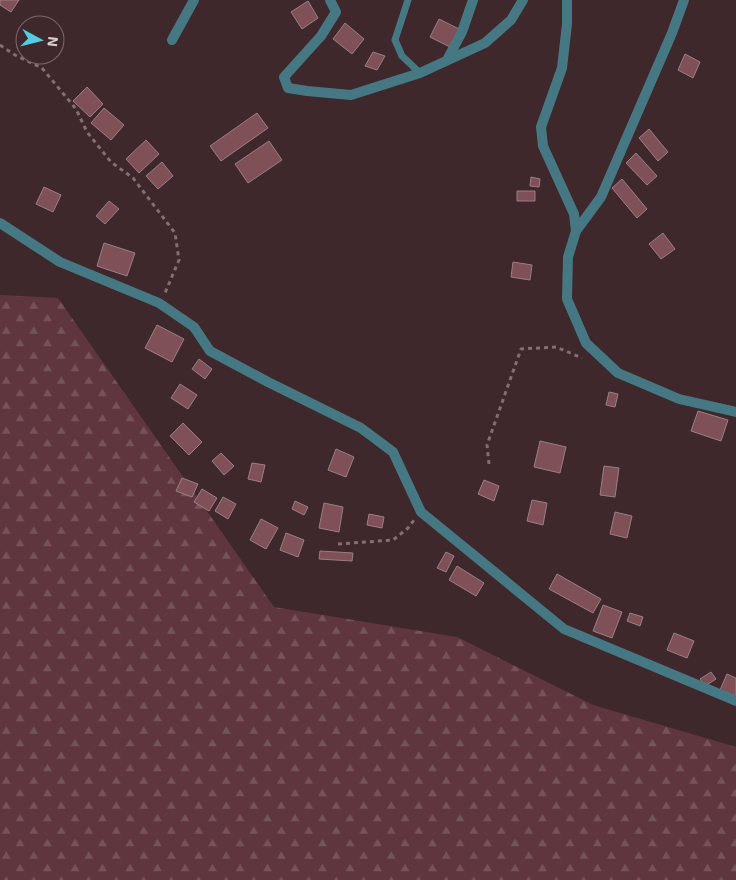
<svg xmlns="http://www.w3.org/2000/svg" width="736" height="880" viewBox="0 0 736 880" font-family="'Exo 2',sans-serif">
	<defs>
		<pattern id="forest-firs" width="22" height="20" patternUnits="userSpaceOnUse" patternTransform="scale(1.25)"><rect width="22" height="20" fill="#60363e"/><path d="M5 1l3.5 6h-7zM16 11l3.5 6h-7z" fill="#765259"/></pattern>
	</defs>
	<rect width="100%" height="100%" fill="#3e282c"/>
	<path fill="url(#forest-firs)" d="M 0,295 L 58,298 L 274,607 L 457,637 L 593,705 L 736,747 L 736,880 L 0,880 Z"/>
	<path fill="#805059" stroke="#9a7f84" d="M 0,0 L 19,0 L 11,12 L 0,5 Z
		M 308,1 L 318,18 L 302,29 L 291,12 Z
		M 439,19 L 461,30 L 452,48 L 430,37 Z
		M 345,23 L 364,39 L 352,54 L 333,39 Z
		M 373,52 L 385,56 L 377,70 L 365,66 Z
		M 685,54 L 700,62 L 693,78 L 678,70 Z
		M 87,87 L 103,104 L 90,117 L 73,101 Z
		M 104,108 L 124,125 L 111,140 L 91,123 Z
		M 257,113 L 268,128 L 221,161 L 210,146 Z
		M 649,129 L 668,152 L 658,161 L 639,138 Z
		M 146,140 L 159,154 L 139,173 L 126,159 Z
		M 269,141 L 282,160 L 248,183 L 235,164 Z
		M 636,153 L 657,176 L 647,185 L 626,163 Z
		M 162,162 L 173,176 L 158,189 L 146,176 Z
		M 531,177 L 540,179 L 539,187 L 530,186 Z
		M 622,179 L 647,209 L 637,218 L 612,188 Z
		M 44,187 L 61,195 L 53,212 L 36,204 Z
		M 517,191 L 535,191 L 535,201 L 517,201 Z
		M 109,201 L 119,209 L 105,224 L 96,216 Z
		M 663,233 L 675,249 L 661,259 L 649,244 Z
		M 104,243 L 135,253 L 127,276 L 97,266 Z
		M 513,262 L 532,265 L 530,280 L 511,277 Z
		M 157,325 L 184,339 L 172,362 L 145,348 Z
		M 199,359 L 212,369 L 205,379 L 192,369 Z
		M 180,384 L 197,395 L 188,409 L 171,398 Z
		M 609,392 L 618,394 L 615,407 L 606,405 Z
		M 698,411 L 728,420 L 721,441 L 691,431 Z
		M 183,423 L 202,442 L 189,455 L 170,436 Z
		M 540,441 L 566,447 L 560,473 L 534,467 Z
		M 336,449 L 354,457 L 346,477 L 328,470 Z
		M 221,453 L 234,466 L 224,475 L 212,461 Z
		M 252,463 L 265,465 L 261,482 L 248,479 Z
		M 604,466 L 619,468 L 615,497 L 600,495 Z
		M 182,478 L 198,484 L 192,497 L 176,491 Z
		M 484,480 L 499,486 L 494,501 L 478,494 Z
		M 202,489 L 217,498 L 209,511 L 194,502 Z
		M 223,497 L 236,504 L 228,519 L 215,511 Z
		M 532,500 L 547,503 L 543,525 L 527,521 Z
		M 295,501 L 308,507 L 304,515 L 292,509 Z
		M 324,503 L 343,507 L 339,532 L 319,528 Z
		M 615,512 L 632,516 L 627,538 L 610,534 Z
		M 369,514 L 384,517 L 382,528 L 367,525 Z
		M 261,519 L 278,528 L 266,549 L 250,540 Z
		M 286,533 L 304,540 L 298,557 L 280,550 Z
		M 320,551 L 353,553 L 352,561 L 319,559 Z
		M 446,552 L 454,556 L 446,572 L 437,568 Z
		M 457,566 L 484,583 L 476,596 L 449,580 Z
		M 557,574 L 601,599 L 593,613 L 549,589 Z
		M 603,605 L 622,612 L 612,638 L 593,631 Z
		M 630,613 L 643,617 L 640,626 L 627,621 Z
		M 674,633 L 694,641 L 687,658 L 667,650 Z
		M 711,672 L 716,679 L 705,686 L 700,679 Z
		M 727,674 L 736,678 L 736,696 L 720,690 Z"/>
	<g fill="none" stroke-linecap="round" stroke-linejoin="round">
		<path stroke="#826f72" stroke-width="3" stroke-dasharray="4 4" stroke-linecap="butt" d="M 0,45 L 15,55 L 42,68 L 76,109 L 87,132 L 111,162 L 133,178 L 175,233 L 179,260 L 165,293
			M 489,464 L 487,445 L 521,349 L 556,347 L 582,358
			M 338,544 L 393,540 L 408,528 L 414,520"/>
		<path stroke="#467883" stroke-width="7" d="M 408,0 L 395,40 L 402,56 L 420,73"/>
		<path stroke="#467883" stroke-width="10" d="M 330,0 L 336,12 L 321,36 L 284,77 L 288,88 L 307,91 L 351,95 L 420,73 L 485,43 L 511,20 L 523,0
			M 567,0 L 567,24 L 562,68 L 541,127 L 543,146 L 574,214 L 576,231 L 568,257 L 567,299 L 586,343 L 618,373 L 679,399 L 736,412
			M 172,40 L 194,0
			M 447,60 L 462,32 L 473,0
			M 0,223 L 60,262 L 159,303 L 194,327 L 210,351 L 268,382 L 361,428 L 393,452 L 421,512 L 564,629 L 736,701
			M 576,231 L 601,197 L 672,33 L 684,0"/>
	</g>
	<g transform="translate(40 40) rotate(97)"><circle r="24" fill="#3e282c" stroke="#7e6a6e"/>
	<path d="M0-4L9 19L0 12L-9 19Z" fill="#55cae0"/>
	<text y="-8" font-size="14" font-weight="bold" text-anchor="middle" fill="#ddced0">N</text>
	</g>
</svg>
